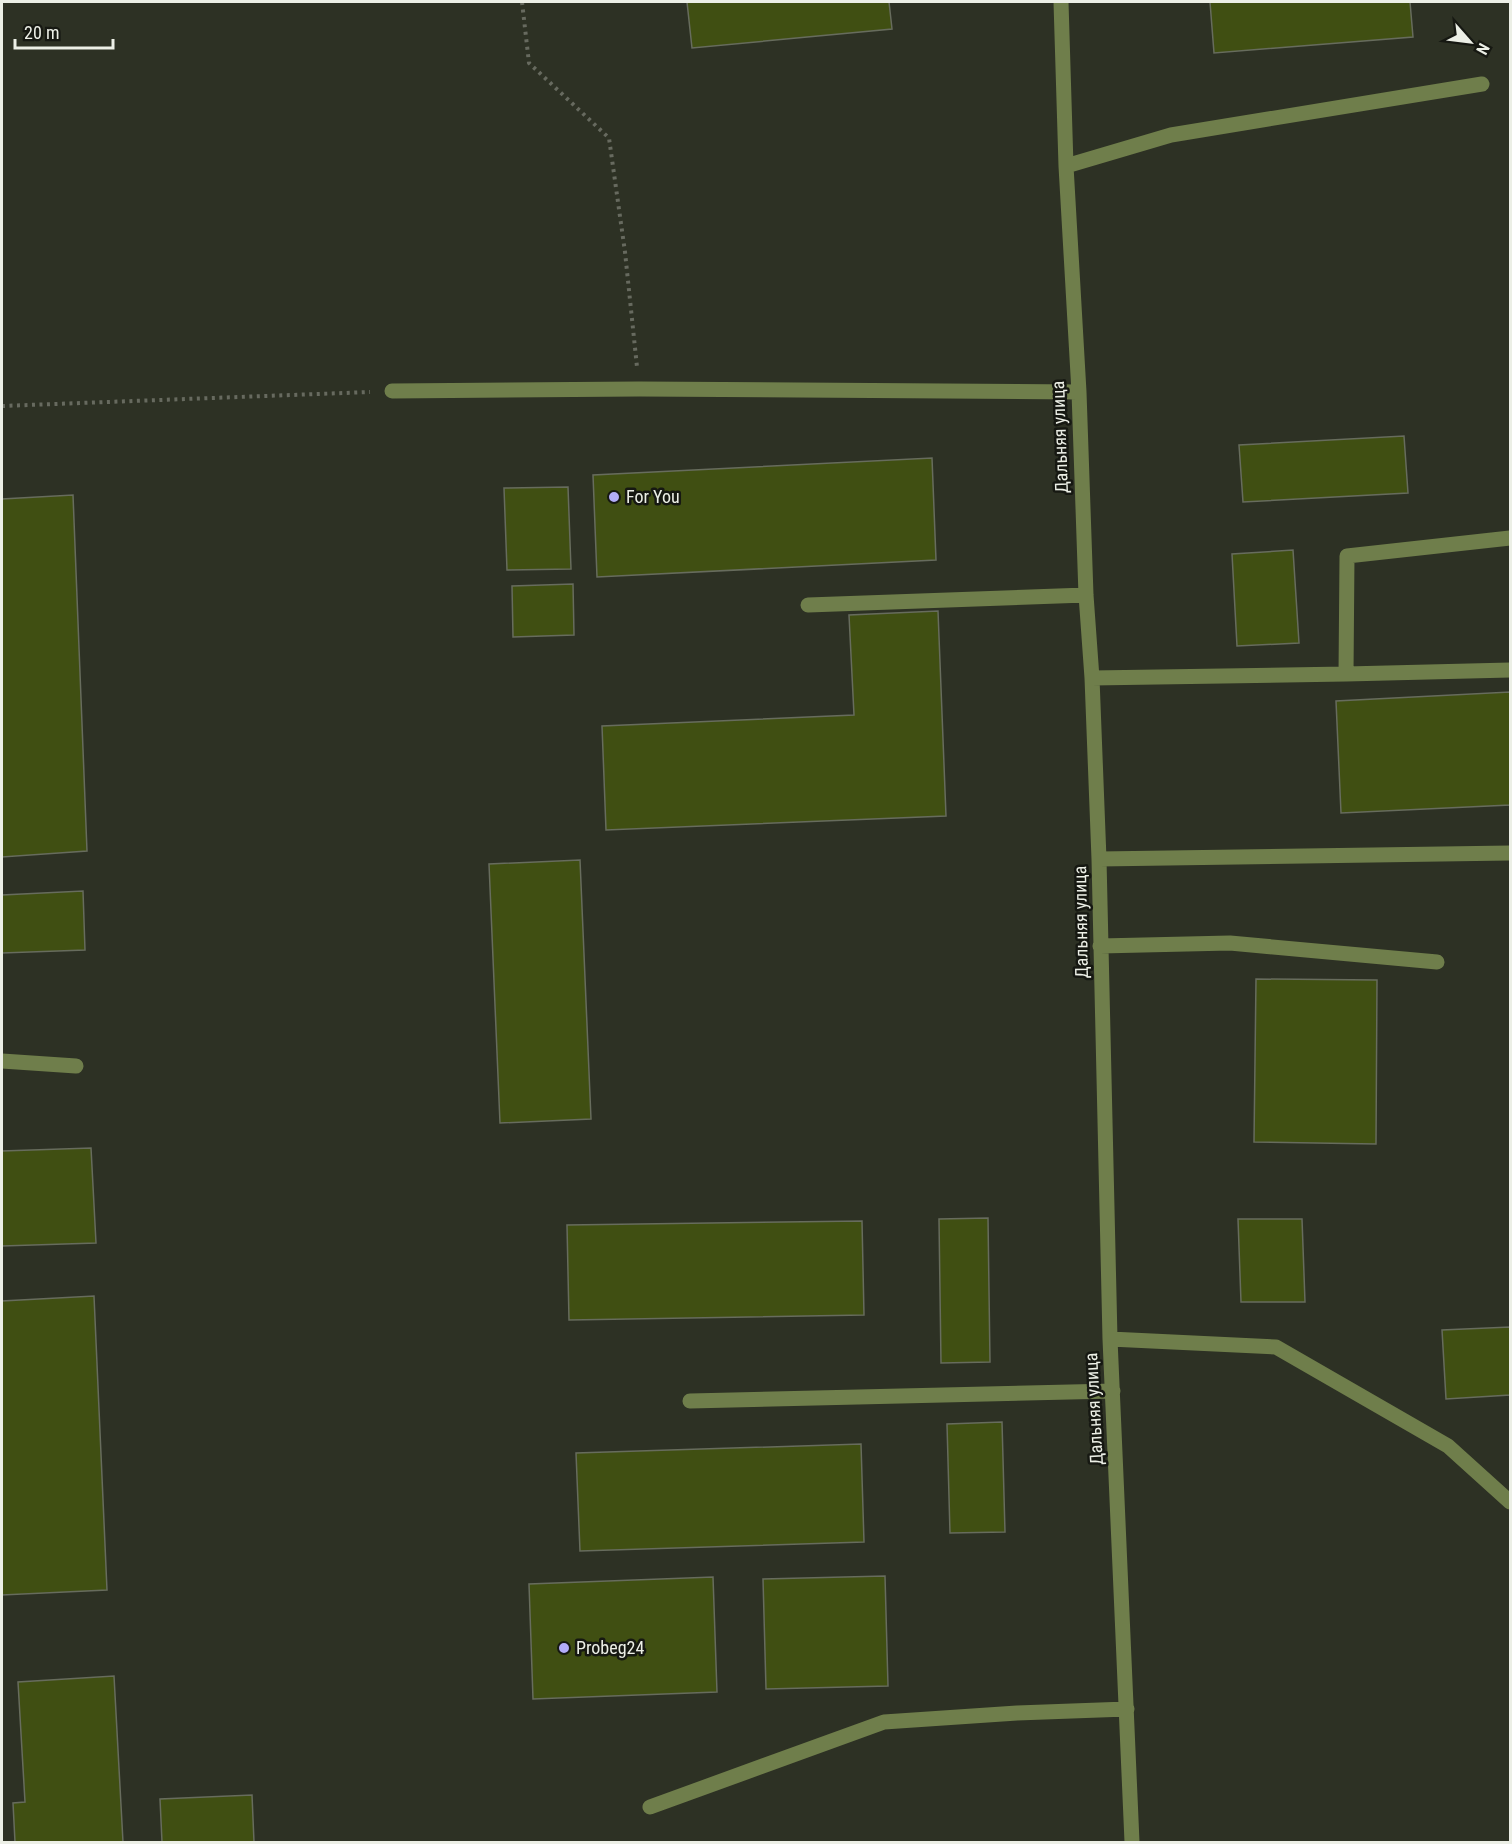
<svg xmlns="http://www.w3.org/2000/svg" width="1512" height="1844" viewBox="0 0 1512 1844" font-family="'Roboto Condensed',sans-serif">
	<rect width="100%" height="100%" fill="#2d3124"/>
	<path fill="#404f12" stroke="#676c5d" stroke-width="1.5" d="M 687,2 L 889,2 L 892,29 L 692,48 Z
		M 1210,2 L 1410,2 L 1413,37 L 1214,53 Z
		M 1404,436 L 1408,493 L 1243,502 L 1239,445 Z
		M 932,458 L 936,560 L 597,577 L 593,475 Z
		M 568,487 L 571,569 L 507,570 L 504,488 Z
		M 73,495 L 87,851 L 2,857 L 2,499 Z
		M 1293,550 L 1299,643 L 1237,646 L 1232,554 Z
		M 573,584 L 574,635 L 513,637 L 512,586 Z
		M 938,611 L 946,816 L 606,830 L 602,726 L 854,715 L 849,615 Z
		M 1510,692 L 1510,805 L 1341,813 L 1336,701 Z
		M 580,860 L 591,1119 L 500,1123 L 489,864 Z
		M 83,891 L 85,950 L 2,953 L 2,895 Z
		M 1256,979 L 1377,980 L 1376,1144 L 1254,1142 Z
		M 91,1148 L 96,1243 L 2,1246 L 2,1151 Z
		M 988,1218 L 990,1362 L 941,1363 L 939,1219 Z
		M 1238,1219 L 1302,1219 L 1305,1302 L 1241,1302 Z
		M 862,1221 L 864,1315 L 569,1320 L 567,1225 Z
		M 94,1296 L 107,1590 L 2,1595 L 2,1301 Z
		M 1510,1327 L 1510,1395 L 1446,1399 L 1442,1330 Z
		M 1002,1422 L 1005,1532 L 950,1533 L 947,1424 Z
		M 861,1444 L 864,1542 L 580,1551 L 576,1453 Z
		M 885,1576 L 888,1686 L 766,1689 L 763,1579 Z
		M 713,1577 L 717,1692 L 533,1699 L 529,1584 Z
		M 114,1676 L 123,1842 L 15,1842 L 13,1803 L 25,1802 L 18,1682 Z
		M 252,1795 L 254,1842 L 162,1842 L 160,1799 Z"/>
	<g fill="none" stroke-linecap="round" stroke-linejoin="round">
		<path stroke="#676a5f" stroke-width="4" stroke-dasharray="3 4.5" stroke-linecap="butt" d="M 522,2 L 529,63 L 609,138 L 625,252 L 637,367
			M 2,406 L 370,392"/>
		<path stroke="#6f7e4b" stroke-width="15" d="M 1061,2 L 1066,166 L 1079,392 L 1086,595 L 1092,678 L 1099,859 L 1110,1339 L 1132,1842
			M 1066,166 L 1171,135 L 1482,84
			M 392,391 L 639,389 L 1079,392
			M 808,605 L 1086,595
			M 1346,674 L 1347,556 L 1510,538
			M 1092,678 L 1346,674 L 1510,670
			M 1099,859 L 1510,853
			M 1100,946 L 1230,943 L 1437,962
			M 2,1061 L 76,1066
			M 1110,1339 L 1276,1347 L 1448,1446 L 1510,1502
			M 690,1401 L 1113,1391
			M 650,1807 L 884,1722 L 1017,1713 L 1127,1709"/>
	</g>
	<g fill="#b3adf9" stroke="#161812" stroke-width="2">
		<circle cx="614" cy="497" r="6"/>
		<circle cx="564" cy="1648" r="6"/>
	</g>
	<g text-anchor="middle" stroke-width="5" stroke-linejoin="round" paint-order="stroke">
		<g font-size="18" fill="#ecefe6" stroke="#161812">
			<text transform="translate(1060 437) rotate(-92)" y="6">Дальняя улица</text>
			<text transform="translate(1081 922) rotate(-91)" y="6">Дальняя улица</text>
			<text transform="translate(1094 1409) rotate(-93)" y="6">Дальняя улица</text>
		</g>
		<g font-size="18" fill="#ecefe6" stroke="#161812" text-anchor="start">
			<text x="626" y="503">For You</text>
			<text x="576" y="1654">Probeg24</text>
		</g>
	</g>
	<rect width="1512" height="1844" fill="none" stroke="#ecefe6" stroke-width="6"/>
	<g transform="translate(1470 42) rotate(118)" stroke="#161812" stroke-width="4.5" paint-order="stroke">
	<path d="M0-4.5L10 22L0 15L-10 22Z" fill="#ecefe6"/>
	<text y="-9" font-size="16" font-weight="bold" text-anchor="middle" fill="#ecefe6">N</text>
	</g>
	<path d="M15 39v9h98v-9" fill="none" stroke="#ecefe6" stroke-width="3"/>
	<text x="24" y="39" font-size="18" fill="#ecefe6" stroke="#161812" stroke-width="4.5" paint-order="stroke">20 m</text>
</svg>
